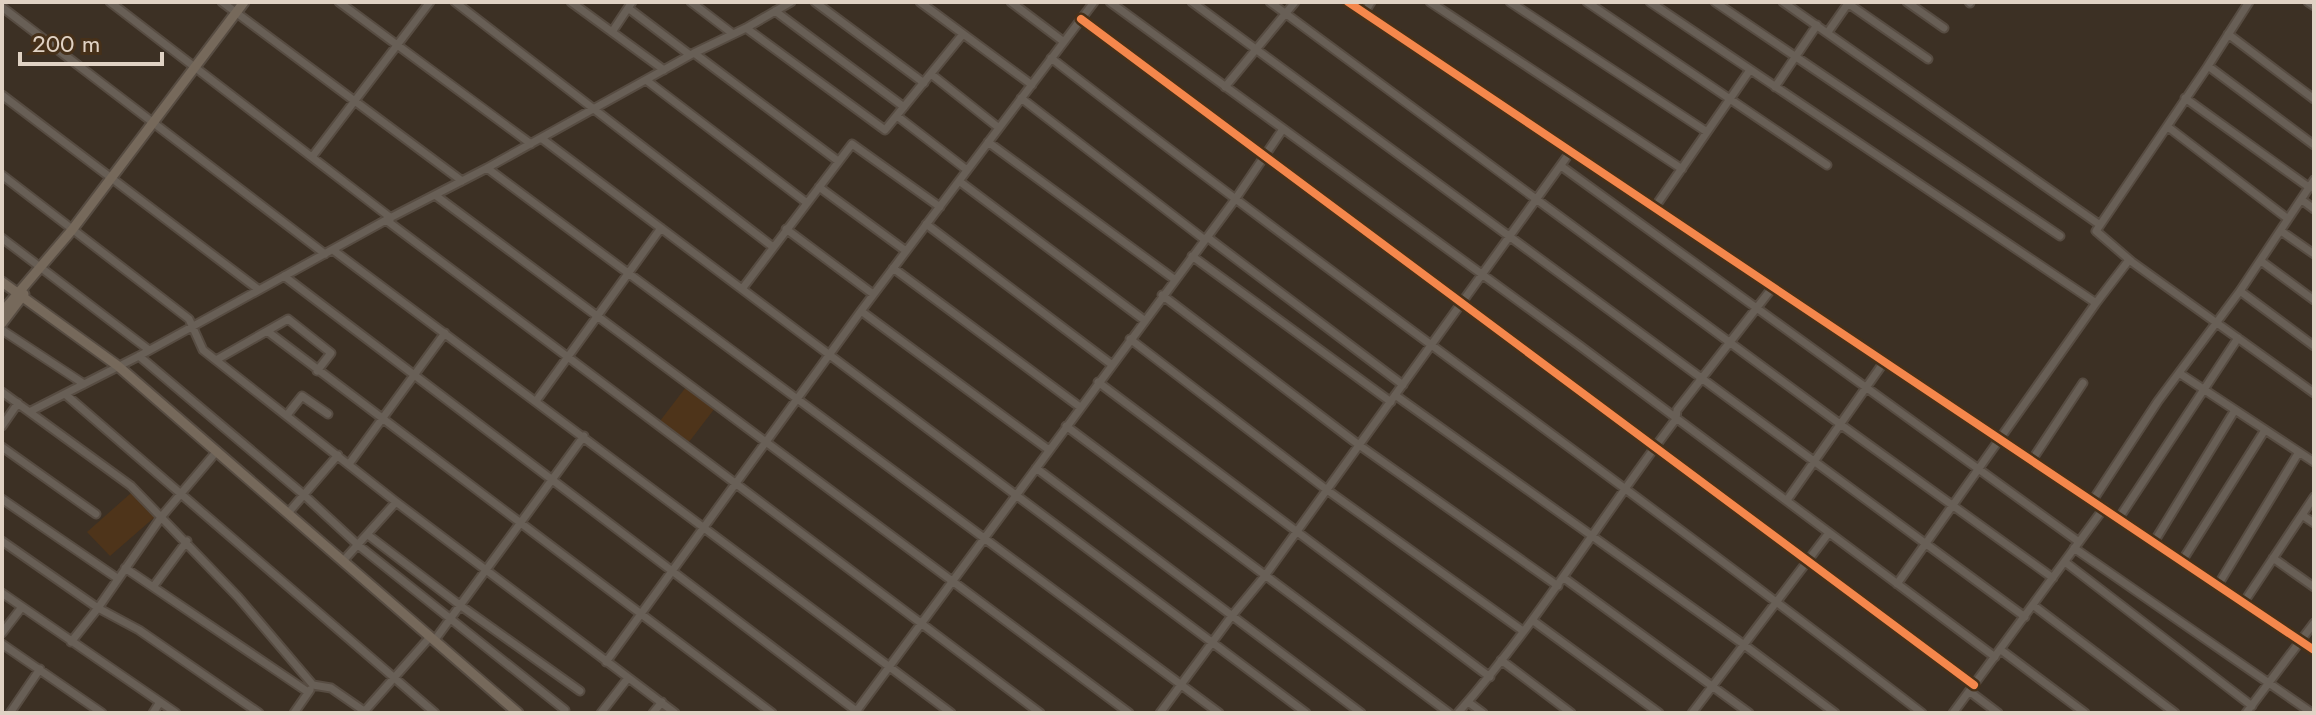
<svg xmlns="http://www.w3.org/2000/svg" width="2316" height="715" viewBox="0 0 2316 715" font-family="Jost,sans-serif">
	<rect width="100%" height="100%" fill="#3c3024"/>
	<path fill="#4e341a" d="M 686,387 L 715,408 L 689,442 L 660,421 Z
		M 131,493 L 156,516 L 110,556 L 87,532 Z"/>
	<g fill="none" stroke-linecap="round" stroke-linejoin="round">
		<g stroke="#574c42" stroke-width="11">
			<path id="minor" d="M 110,2 L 391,218
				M 222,2 L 462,181
				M 339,2 L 531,144
				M 455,2 L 773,247
				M 571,2 L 664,70
				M 691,2 L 733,34
				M 815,2 L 924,83
				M 920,2 L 1032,85
				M 1011,2 L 1064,42
				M 1110,2 L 1580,346 L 1995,657
				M 1192,2 L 2025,617
				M 1270,2 L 1840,424 L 2053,578
				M 1348,2 L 2314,650
				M 1430,2 L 1682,169
				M 1510,2 L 1707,132
				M 1587,2 L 1827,165
				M 1650,2 L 2096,303 L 2129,260
				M 1715,2 L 2060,236
				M 1783,2 L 2100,225
				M 1846,2 L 1928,59
				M 1907,2 L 1944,28
				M 1969,2 L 1970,3
				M 2308,2 L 2314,6
				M 2,7 L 325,254
				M 628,8 L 690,55
				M 775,11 L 904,107
				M 1364,13 L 1371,2
				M 1081,19 L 1974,685
				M 746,28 L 885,130 L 963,34
				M 612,32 L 632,2
				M 1828,32 L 1849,2
				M 2228,34 L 2314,99
				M 694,53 L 838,161
				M 1051,58 C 1338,281 1635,491 1922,713
				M 2208,66 L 2249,2
				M 931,74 L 999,128
				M 646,80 L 807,203
				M 1225,87 L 1295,2
				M 1775,87 L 1817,25
				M 2,95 L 259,290
				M 1021,98 L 1205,240
				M 2185,98 L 2310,188
				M 897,116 L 967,170
				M 2168,127 L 2288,219
				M 541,138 L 1306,713
				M 988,142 L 1174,279
				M 2314,145 L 2208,66 L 2096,231 L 2132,262 L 2314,393
				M 312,157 L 430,2
				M 1561,166 L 2079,542
				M 487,168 L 1219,713
				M 2,175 L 189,319 L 203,350 L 396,502 L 675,713
				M 959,181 L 1144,320
				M 819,187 L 906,251
				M 435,195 L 1129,713
				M 2302,200 L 2314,209
				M 1655,207 L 1750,70
				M 386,220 L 1040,713
				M 926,224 L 1111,364
				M 786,229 L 873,294
				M 2281,231 L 2314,254
				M 1207,237 L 1403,385
				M 2,238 L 149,350
				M 333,250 L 951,713
				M 1192,256 L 1391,402
				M 2261,261 L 2314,300
				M 893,268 L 1080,407
				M 284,276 L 859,713
				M 742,289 L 852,144 L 940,207
				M 2240,291 L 2314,180
				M 1162,295 L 1359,445 L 1558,586
				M 861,311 L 1049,450
				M 2,330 L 84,384
				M 267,331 L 772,713
				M 1130,339 L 1327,490 L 1523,631
				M 139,356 L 304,495 L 358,545 L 565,710
				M 216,360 L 288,319 L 331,353 L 317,371
				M 2179,373 L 2314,462
				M 1098,382 L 1490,677
				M 2,392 L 131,486 L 238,597 L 313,685 L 331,688 L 367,713
				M 65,394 L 435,713
				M 1395,395 L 1743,644 L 1835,713
				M 536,401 L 661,228
				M 31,411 L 139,356 L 386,220 L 487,168 L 694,53 L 746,28 L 791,2
				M 287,415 L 302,396 L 328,414
				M 2,426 L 18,403
				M 1066,426 L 1449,713
				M 2,447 L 96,514
				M 2032,460 L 2083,383
				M 349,464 L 445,333
				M 1036,468 L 1361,713
				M 2,499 L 117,578
				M 1787,500 L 1884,362
				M 2093,500 L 2158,401 L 2240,291 L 2314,346
				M 289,512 L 338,455
				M 2302,515 L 2314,523
				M 2119,518 L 2238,338
				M 368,535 L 461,606 L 580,691
				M 2,541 L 98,608 L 139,630 L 259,713
				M 2154,542 L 2235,410
				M 2074,548 L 2312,713
				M 2273,558 L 2314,587
				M 343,561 L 396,502
				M 2182,561 L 2265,430
				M 2065,562 L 2252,706
				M 125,568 L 308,692
				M 1564,578 L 1749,713
				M 1897,584 L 2096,303
				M 2218,585 L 2299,452
				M 153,587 L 187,541
				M 2,593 L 176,713
				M 2244,602 L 2314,497
				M 2033,605 L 2175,713
				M 1532,620 L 1659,713
				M 2,633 L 22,607
				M 434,641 L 584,436
				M 71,642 L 98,608 L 162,516 L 217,451
				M 2,644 L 102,713
				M 2001,650 L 2085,713
				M 1501,660 L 1571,713
				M 606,662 L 861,311 L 1094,2
				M 1969,691 L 1998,713
				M 1468,702 L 1483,713
				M 10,713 L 40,669
				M 153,713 L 160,702
				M 294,713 L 310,690
				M 363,713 L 430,637
				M 601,713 L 628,678
				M 653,713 L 662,702
				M 855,713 L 1234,201 L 1283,129
				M 1160,713 L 1231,617 L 1264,577 L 1571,151
				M 1458,713 C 1539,621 1602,516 1676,419 L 1677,410 L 1773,287
				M 1692,713 L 1828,534
				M 1953,713 L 2104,508
				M 2246,713 L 2314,623"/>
		</g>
		<g stroke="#574c42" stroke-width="13">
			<path id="major" d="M 2,282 L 118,366 L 518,713
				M 2,312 L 72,230 L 244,2
				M 2,323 L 24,294"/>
		</g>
		<use href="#minor" stroke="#685f56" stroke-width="7"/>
		<use href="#major" stroke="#76695b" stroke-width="9"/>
		<g stroke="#463019" stroke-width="13">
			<path id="cycleway" d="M 1348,2 L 2314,650
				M 1081,19 L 1974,685"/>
		</g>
		<use href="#cycleway" stroke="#f5874c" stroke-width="8"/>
	</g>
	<rect width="2316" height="715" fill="none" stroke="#e0d2c4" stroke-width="8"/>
	<path d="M20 52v12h142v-12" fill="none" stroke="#e0d2c4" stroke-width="4"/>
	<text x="32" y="52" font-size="24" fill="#e0d2c4" stroke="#463019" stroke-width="6" paint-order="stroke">200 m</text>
</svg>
